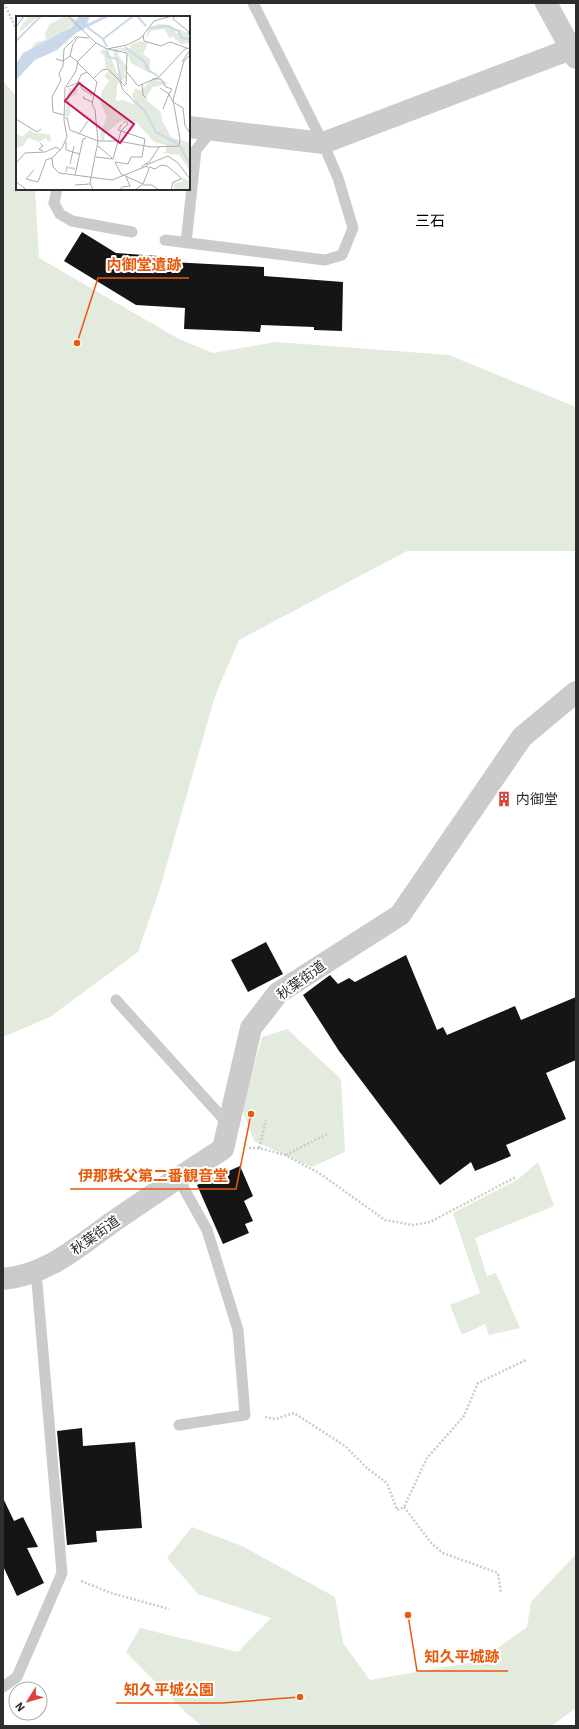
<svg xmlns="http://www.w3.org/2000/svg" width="579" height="1729" viewBox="0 0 579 1729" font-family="'IBM Plex Sans','Noto Sans JP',sans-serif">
	<rect width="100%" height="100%" fill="#fff"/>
	<path fill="#e2ebdd" d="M 3,81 L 17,97 L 17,189 L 35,189 L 39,258 L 179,339 L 213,353 L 276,342 L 449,355 L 576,407 L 576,551 L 407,551 L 239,640 L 215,696 L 160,888 L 138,952 L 50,1017 L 3,1037 Z
		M 287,1029 L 341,1079 L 345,1152 L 312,1167 L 254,1141 L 242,1108 L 262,1037 Z
		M 538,1162 L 554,1206 L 475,1238 L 487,1276 L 496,1273 L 520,1328 L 489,1335 L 485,1324 L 462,1335 L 450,1305 L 480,1293 L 453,1213 L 517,1180 Z
		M 192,1527 L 242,1546 L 335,1597 L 343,1643 L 370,1680 L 480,1661 L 527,1627 L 531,1602 L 576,1554 L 576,1708 L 551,1726 L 202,1726 L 185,1712 L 126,1652 L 140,1628 L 238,1652 L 271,1618 L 198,1594 L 167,1558 Z"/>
	<path fill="#151515" d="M 82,232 L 116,253 L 172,257 L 171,262 L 264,267 L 264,276 L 343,282 L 342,331 L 314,330 L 314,327 L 261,325 L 260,332 L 184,329 L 185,308 L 136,305 L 64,261 Z
		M 266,942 L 283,974 L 248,992 L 231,960 Z
		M 406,955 L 437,1030 L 443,1027 L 447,1035 L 515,1006 L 521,1020 L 576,997 L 576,1060 L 546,1073 L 566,1119 L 506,1145 L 511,1156 L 475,1171 L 471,1162 L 440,1185 L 339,1051 L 303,995 L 330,975 L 338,984 L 349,978 L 355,982 Z
		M 240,1166 L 253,1196 L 244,1201 L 253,1221 L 245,1224 L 249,1233 L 223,1244 L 197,1185 Z
		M 82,1428 L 83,1446 L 135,1442 L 142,1528 L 96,1531 L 97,1542 L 67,1545 L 57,1431 Z
		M 3,1498 L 14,1521 L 23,1517 L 38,1547 L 27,1548 L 44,1583 L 17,1596 L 3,1566 Z"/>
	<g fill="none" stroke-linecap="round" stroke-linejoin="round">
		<path stroke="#cbcbcb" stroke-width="2.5" stroke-dasharray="2 2" stroke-linecap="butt" d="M 4,3 L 17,30
			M 249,1148 L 259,1148 L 285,1155 L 319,1173 L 385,1220 L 413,1225 L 430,1222 L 516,1177
			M 259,1148 L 266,1120
			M 286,1155 L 327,1134
			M 265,1417 L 275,1419 L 294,1413 L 345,1446 L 368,1469 L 387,1483 L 397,1510 L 404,1507 L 427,1458 L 464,1416 L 478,1383 L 526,1360
			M 404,1507 L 432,1544 L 443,1553 L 498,1573 L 501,1593
			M 81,1581 L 111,1593 L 169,1609"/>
		<path stroke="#cbcbcb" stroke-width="11" d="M 57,189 L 54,203 L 60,214 L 72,221 L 132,232
			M 165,240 L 325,260 L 342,255 L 353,228 L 338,178 L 323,143 L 253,3
			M 186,243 L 196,150 L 212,130
			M 116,1000 L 228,1124
			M 178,1178 L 207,1230 L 238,1330 L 245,1415 L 179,1425
			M 3,1687 L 17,1677 L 62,1573 L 36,1271"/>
		<path stroke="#cbcbcb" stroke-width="22" d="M 546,3 L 576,58
			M 189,127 L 323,143 L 576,47
			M 3,1279 C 49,1275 81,1244 117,1219 C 152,1195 187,1172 223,1149 L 251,1028 L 278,993 L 400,915 L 522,737 L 576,692"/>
	</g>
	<defs>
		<g id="building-bare" transform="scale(1.2)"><path d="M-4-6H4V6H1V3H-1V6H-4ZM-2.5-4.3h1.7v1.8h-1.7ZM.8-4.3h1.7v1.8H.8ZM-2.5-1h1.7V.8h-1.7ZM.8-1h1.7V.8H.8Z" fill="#dc4439" stroke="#fff" stroke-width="2.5" paint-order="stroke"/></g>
	</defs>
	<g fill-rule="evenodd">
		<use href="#building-bare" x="504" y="799"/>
	</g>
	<g text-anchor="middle" stroke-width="4" stroke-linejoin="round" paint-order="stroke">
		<g font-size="14" fill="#2e2e2e" stroke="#fff" text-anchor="start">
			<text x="516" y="804">内御堂</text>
		</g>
		<g font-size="14" fill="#2e2e2e" stroke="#fff">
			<text transform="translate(301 980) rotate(-36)" y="5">秋葉街道</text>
			<text transform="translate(95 1235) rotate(-35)" y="5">秋葉街道</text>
		</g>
		<g font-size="15" fill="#000" stroke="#fff">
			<text x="430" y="226">三石</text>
		</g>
	</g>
	<g transform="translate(16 16)">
		<rect width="174" height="174" fill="#fff"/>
		<path d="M 13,0 L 23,0 L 3,17 L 6,9 ZM 49,0 L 60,3 L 61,6 L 44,18 L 14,33 L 20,26 L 30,24 L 29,17 L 34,8 ZM 142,8 L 155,9 L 161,18 L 161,13 L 172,17 L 173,27 L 165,28 L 156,20 L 154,23 L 148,13 L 135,15 L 129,24 L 133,12 ZM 124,25 L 132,27 L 127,38 L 134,43 L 134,57 L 115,47 L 111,36 L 103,34 L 102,39 L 112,52 L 108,57 L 110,61 L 101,69 L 100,85 L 107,84 L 117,88 L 120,86 L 116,80 L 119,72 L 125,75 L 135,64 L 149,65 L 152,68 L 137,71 L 129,83 L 145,96 L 146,104 L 155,121 L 174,127 L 174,155 L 163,139 L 146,137 L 150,135 L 150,129 L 138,126 L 120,106 L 108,104 L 103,106 L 89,118 L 88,124 L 85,124 L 84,118 L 91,101 L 84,86 L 86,75 L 93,65 L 88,60 L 94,53 L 90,52 L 88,39 L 84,36 L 87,33 L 92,34 L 101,57 L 104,56 L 104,49 L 98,40 L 97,33 L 109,32 L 113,34 L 115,29 ZM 52,72 L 62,73 L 60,78 L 64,78 L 55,80 L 53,84 L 55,96 L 52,102 L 49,99 ZM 14,114 L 18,117 L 33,118 L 36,124 L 32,126 L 30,122 L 23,126 L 12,122 L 7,130 L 0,132 L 0,117 L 6,121 ZM 165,161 L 174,165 L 174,174 L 158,174 L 158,167 L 166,166 Z" fill="#e2ebdd"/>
		<path d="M 63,0 L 74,0 L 71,8 L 88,0 L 94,0 L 60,17 L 41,34 L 19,44 L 0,64 L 0,48 L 7,37 L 56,11 Z" fill="#cad9ea"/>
		<path fill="none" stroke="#cad9ea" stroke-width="2" d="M 121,0 L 130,10M 71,11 L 87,23 L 91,31M 134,12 L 150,10 L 163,15 L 165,22 L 174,23M 87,23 L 117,0M 0,25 L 25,0M 109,31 L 129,46 L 132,54 L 142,60M 91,35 L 92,41 L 101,43 L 105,66M 116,83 L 129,95 L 140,116 L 162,128M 164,130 L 174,149M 50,156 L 51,151 L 59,153"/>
		<path fill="none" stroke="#ababab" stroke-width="1" d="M 52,0 L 80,27 L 62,45 L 60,55 L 49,72 L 48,104 L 51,121 L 46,132 L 36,142 L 37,151 L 43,157 L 96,164 L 131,150 L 133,153 L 127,168 L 119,174M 158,0 L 157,3 L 172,15 L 174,21M 0,11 L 8,0M 127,19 L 128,25 L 145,30 L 154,26 L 171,32M 80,27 L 91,33 L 111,29 L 125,22 L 138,5 L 156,0M 92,33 L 111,37 L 110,69M 40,43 L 47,45 L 54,40M 62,46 L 54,40 L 57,28 L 62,21 L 73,22M 166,46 L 174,34M 62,47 L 81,66 L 76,88 L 79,94 L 82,125 L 74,167 L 77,174M 110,55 L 122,70 L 143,61 L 169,33 L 174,32M 78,62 L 86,54 L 92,53 L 109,70M 136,63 L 145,63 L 150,71 L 156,73 L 153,78 L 157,86 L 167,92 L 169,110 L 174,117M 62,66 L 65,59 L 71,56M 104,66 L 107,74 L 116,83M 126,68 L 127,79 L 131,83M 51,71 L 64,66 L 66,73 L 76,79M 144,72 L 153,78 L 147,93M 68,80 L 67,82 L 76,86M 48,99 L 37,96 L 36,81 L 45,64 L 43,58 L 47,50 L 48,33 L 61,20M 49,102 L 51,102 L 54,114 L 82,125M 0,103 L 21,116 L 25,113M 63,118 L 72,105M 82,125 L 102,125 L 135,131 L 163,130 L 164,123 L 157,84 L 168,45 L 174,39M 50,126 L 50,134 L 64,138M 24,127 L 27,130 L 23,133 L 27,135M 82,130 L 96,142M 80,141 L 97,143 L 105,115 L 112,108 L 110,105 L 107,107M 99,146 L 112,148 L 115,141 L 126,141 L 129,123 L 102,114 L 106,108M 99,146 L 105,158 L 127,168M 0,147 L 9,137 L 29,136 L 40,131 L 44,134M 54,148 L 58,130M 130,149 L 152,140 L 162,147 L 174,163M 125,151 L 134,145 L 143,131M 133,151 L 139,153 L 145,149 L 151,150 L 162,159 L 165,163 L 157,166 L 155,174M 18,154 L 10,163 L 22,166 L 30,144 L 36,142M 59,159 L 67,123 L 70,122M 0,166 L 11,174M 59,169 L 74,168M 127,169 L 136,169 L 143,174M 104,174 L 106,171 L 114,170 L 110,161"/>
		<path fill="#c2185b" fill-opacity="0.15" stroke="#c2185b" stroke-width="2" d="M 63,67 L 118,108 L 104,127 L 49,85 Z"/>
		<rect width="174" height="174" fill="none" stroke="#2e2e2e" stroke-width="2"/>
	</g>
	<path fill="none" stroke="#e8590c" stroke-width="1.5" d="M77 343L98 278H189M251 1114L236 1189H70M408 1615L417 1671H508M300 1697L222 1703H116"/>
	<g fill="#e8590c" stroke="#fff" stroke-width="1.5">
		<circle cx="77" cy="343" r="4"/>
		<circle cx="251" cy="1114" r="4"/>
		<circle cx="408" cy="1615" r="4"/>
		<circle cx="300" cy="1697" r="4"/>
	</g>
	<g font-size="15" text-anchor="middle" font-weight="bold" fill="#e8590c" stroke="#fff" stroke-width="4" stroke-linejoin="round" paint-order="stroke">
		<text x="144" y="270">内御堂遺跡</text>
		<text x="153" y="1181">伊那秩父第二番観音堂</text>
		<text x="462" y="1662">知久平城跡</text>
		<text x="169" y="1695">知久平城公園</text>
	</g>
	<rect width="579" height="1729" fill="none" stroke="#2e2e2e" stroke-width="8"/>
	<g transform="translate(28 1701) rotate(233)"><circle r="19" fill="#ffffff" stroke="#ababab"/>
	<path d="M0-3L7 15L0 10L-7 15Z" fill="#dc4439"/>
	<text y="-6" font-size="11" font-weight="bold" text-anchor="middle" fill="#2e2e2e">N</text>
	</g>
</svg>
